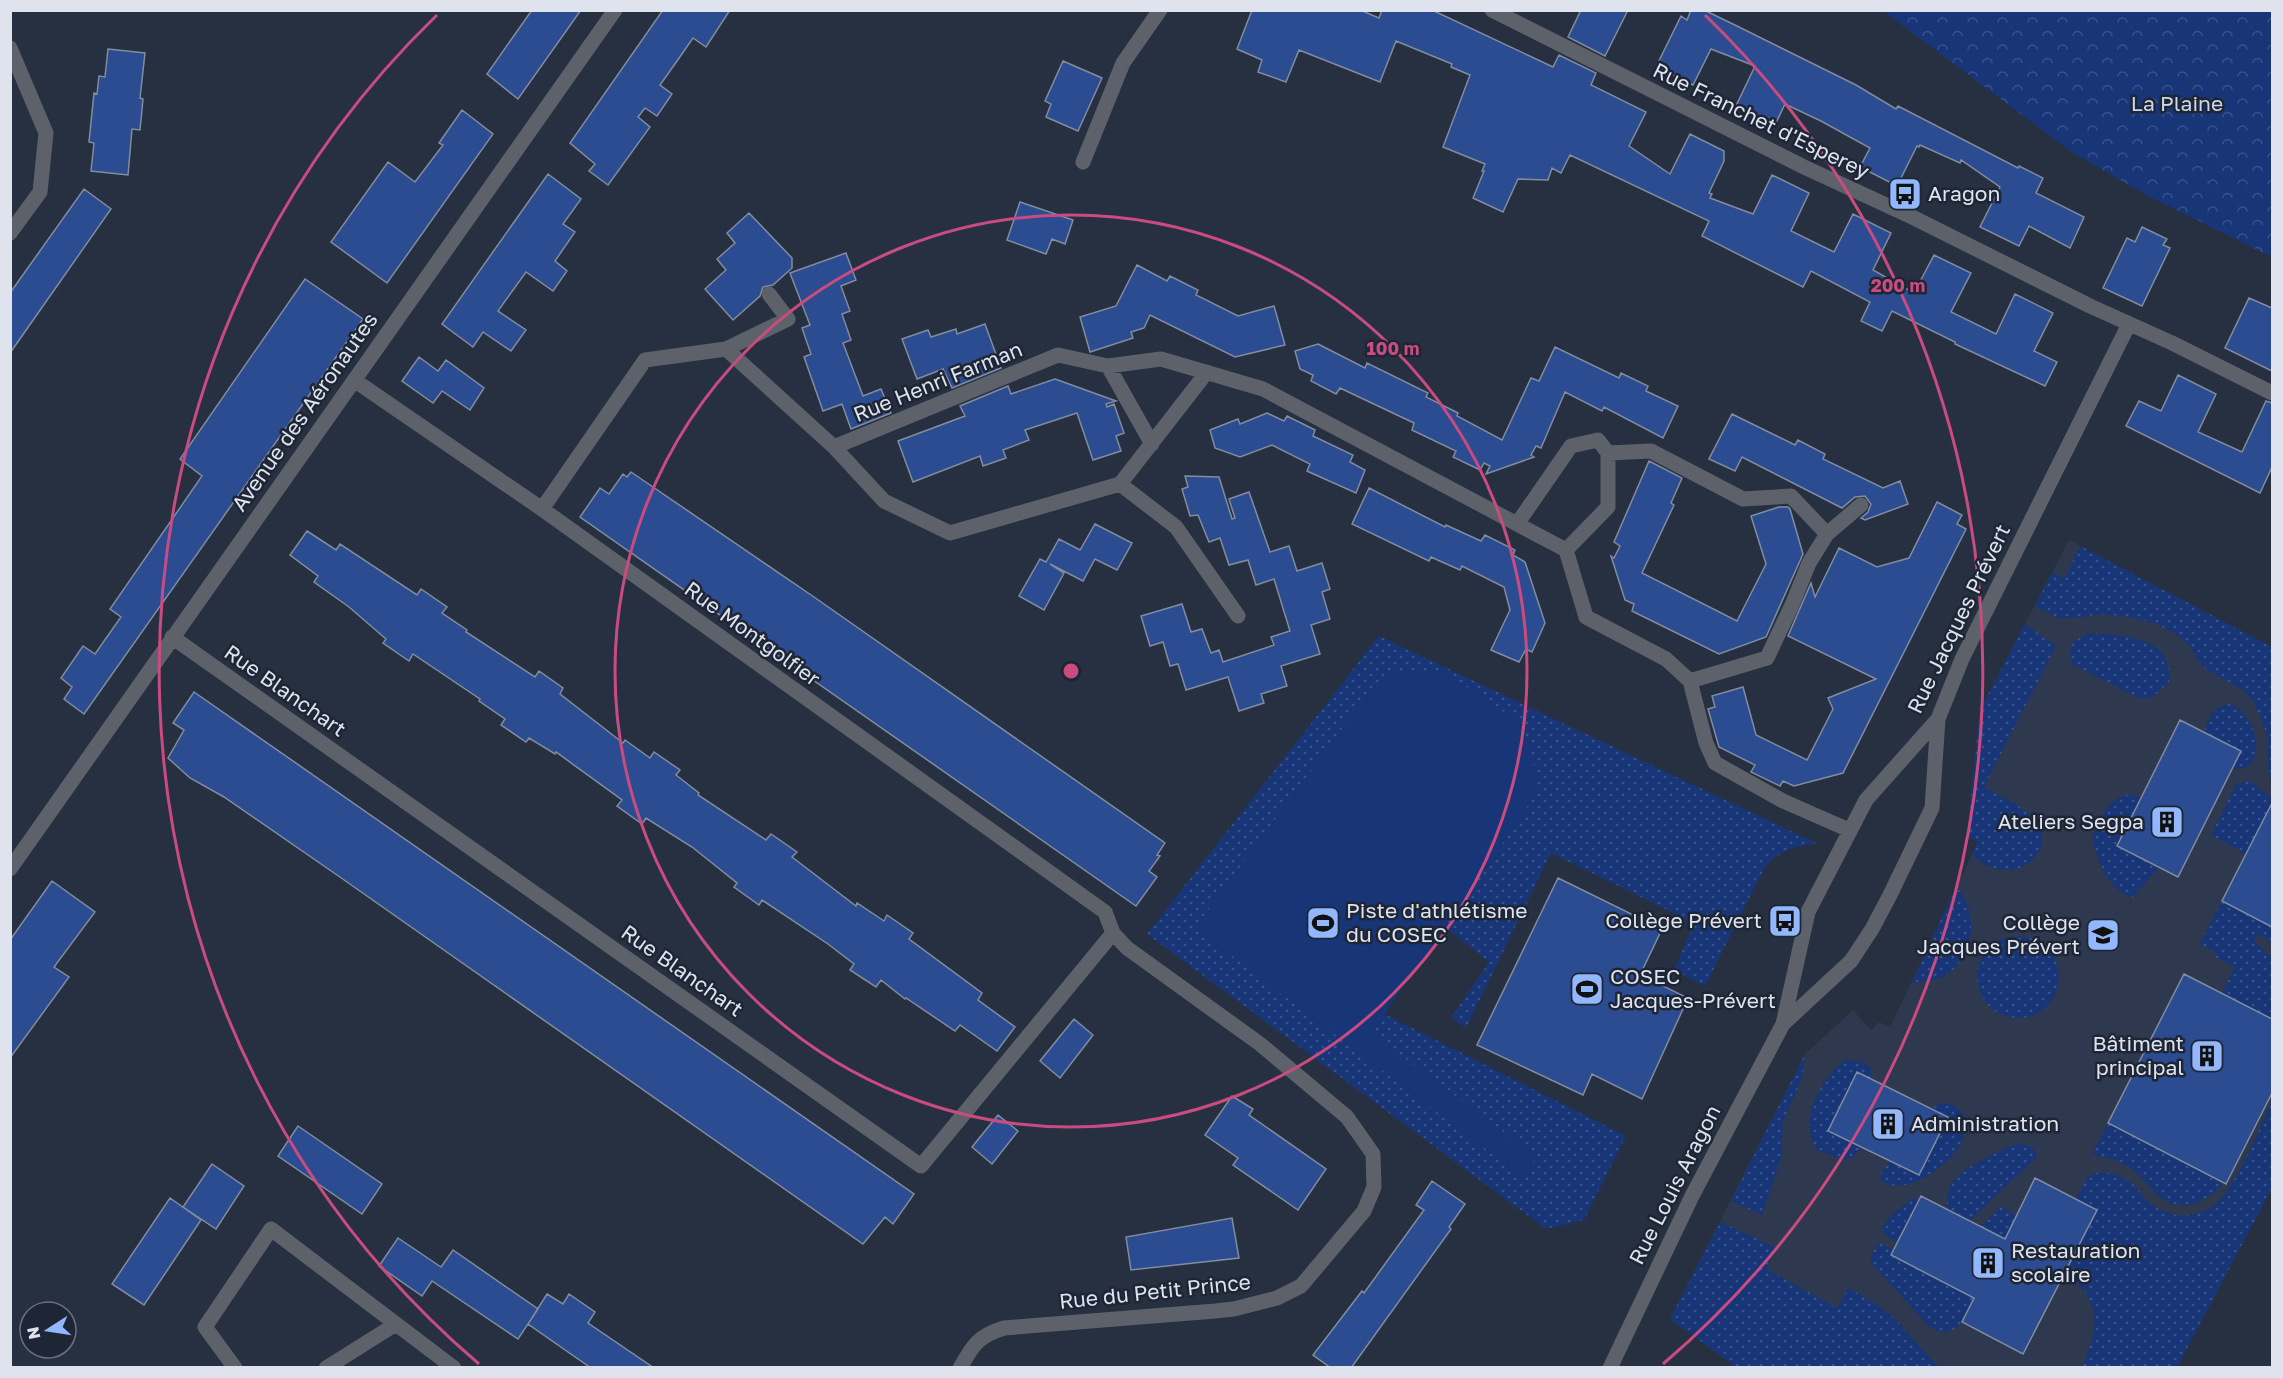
<svg xmlns="http://www.w3.org/2000/svg" width="2283" height="1378" viewBox="0 0 2283 1378" font-family="'Golos Text',sans-serif">
	<defs>
		<pattern id="grass-dots" width="8" height="8" patternUnits="userSpaceOnUse" patternTransform="scale(1.5)"><rect width="8" height="8" fill="#173577"/><path d="M2 2h.1M6 6h.1" fill="none" stroke="#38528b" stroke-width="1.8" stroke-linecap="round"/></pattern>
		<pattern id="park-crowns" width="20" height="18" patternUnits="userSpaceOnUse" patternTransform="scale(1.5)"><rect width="20" height="18" fill="#173577"/><path d="M2 6a3 3 0 1 1 6 0M12 15a3 3 0 1 1 6 0" fill="none" stroke="#38528b"/></pattern>
	</defs>
	<rect width="100%" height="100%" fill="#273040"/>
	<path fill="#2e384e" d="M 2069,540 L 2272,648 L 2272,1188 L 2177,1367 L 1740,1367 L 1670,1319 L 1805,1054 L 1853,1010 L 1871,1030 L 1879,1022 L 1890,1027 L 1978,842 L 1967,836 L 1980,710 Z"/>
	<path fill="url(#grass-dots)" d="M 2080,546 L 2272,647 L 2272,781 L 2268,771 L 2268,737 L 2255,704 L 2245,691 L 2204,668 L 2190,647 L 2175,633 L 2154,623 L 2130,617 L 2101,614 L 2077,618 L 2058,618 L 2035,606 L 2052,573 L 2065,578 Z
		M 2025,624 L 2056,646 L 1984,787 C 1999,796 2019,804 2032,817 C 2065,852 2009,893 1972,854 L 1978,842 L 1967,836 L 1980,710 Z
		M 2089,633 C 2123,636 2174,635 2169,682 L 2153,697 L 2138,698 L 2072,664 L 2070,653 L 2073,642 Z
		M 1379,636 L 1816,843 C 1794,847 1778,850 1764,869 L 1705,986 L 1674,970 L 1694,923 L 1551,853 L 1466,1028 L 1451,1018 L 1489,962 L 1445,927 L 1384,1014 L 1626,1136 L 1584,1220 L 1546,1229 L 1147,934 Z
		M 2230,704 C 2259,714 2270,774 2232,768 L 2204,733 C 2210,716 2211,708 2230,704 Z
		M 2249,780 L 2272,798 L 2272,837 L 2258,830 L 2246,854 L 2211,835 L 2236,785 Z
		M 2130,794 L 2141,798 L 2117,846 L 2159,867 L 2132,898 C 2106,887 2099,863 2092,837 C 2103,816 2105,800 2130,794 Z
		M 1956,887 C 1980,910 1975,959 1944,976 C 1934,981 1923,982 1912,983 Z
		M 2222,901 L 2272,927 L 2272,944 L 2258,934 L 2254,942 L 2272,957 L 2272,1019 L 2222,993 L 2235,967 L 2215,957 L 2217,953 L 2200,944 Z
		M1977 977a41 41 0 1 1 82 0a41 41 0 1 1-82 0Z
		M 1805,1054 L 1802,1078 L 1783,1122 L 1781,1158 L 1762,1215 L 1731,1201 Z
		M 1845,1060 L 1862,1062 L 1871,1068 L 1871,1079 L 1857,1072 L 1862,1147 L 1855,1155 L 1844,1160 L 1818,1151 C 1797,1120 1820,1081 1845,1060 Z
		M 2272,1102 L 2272,1188 L 2177,1367 L 2080,1367 C 2086,1362 2087,1353 2090,1346 C 2101,1313 2091,1294 2066,1271 L 2097,1210 L 2076,1199 C 2080,1192 2084,1181 2090,1176 C 2100,1168 2120,1175 2129,1181 C 2137,1187 2143,1198 2151,1204 C 2171,1219 2199,1220 2218,1202 C 2240,1178 2258,1131 2272,1102 Z
		M 1942,1103 C 1953,1103 1960,1109 1966,1118 C 1966,1128 1965,1137 1960,1145 C 1950,1163 1916,1188 1895,1186 C 1891,1186 1886,1183 1882,1182 L 1880,1175 L 1890,1161 L 1919,1175 L 1947,1117 L 1932,1108 Z
		M 2108,1123 L 2223,1182 C 2213,1198 2184,1213 2166,1201 C 2153,1193 2144,1178 2132,1169 C 2122,1161 2105,1157 2092,1154 Z
		M 2017,1144 L 2027,1145 L 2037,1153 L 2036,1158 L 1969,1221 L 1947,1209 C 1947,1202 1947,1193 1950,1186 C 1956,1172 2001,1148 2017,1144 Z
		M 1913,1198 L 1920,1199 L 1898,1242 L 1886,1236 L 1882,1227 L 1895,1212 Z
		M 2001,1206 L 2016,1216 L 2005,1239 L 1981,1227 Z
		M 1720,1222 L 1775,1247 L 1767,1269 L 1837,1308 L 1848,1288 C 1862,1295 1876,1303 1888,1313 C 1908,1329 1920,1352 1940,1367 L 1736,1367 L 1670,1319 Z
		M 1879,1243 L 1894,1250 L 1891,1256 L 1974,1298 L 1958,1327 C 1944,1335 1936,1333 1925,1322 L 1871,1263 L 1871,1255 Z"/>
	<path fill="url(#park-crowns)" d="M 1883,11 L 2272,11 L 2272,257 L 2152,198 L 2073,153 Z"/>
	<path fill="#173577" d="M 1410,670 L 1434,671 L 1452,677 L 1520,723 L 1529,743 L 1535,772 L 1534,794 L 1525,811 L 1371,1033 L 1537,1157 L 1521,1176 L 1195,928 L 1372,688 L 1391,675 Z"/>
	<path fill="#2b4c90" stroke="#818c9f" stroke-width="1.5" d="M 532,10 L 581,10 L 518,99 L 487,74 Z
		M 663,10 L 730,10 L 706,47 L 693,38 L 677,61 L 660,85 L 672,94 L 657,116 L 645,108 L 638,117 L 650,127 L 608,185 L 589,171 L 595,164 L 570,143 Z
		M 1252,10 L 1360,10 L 1379,18 L 1382,10 L 1432,10 L 1553,67 L 1559,55 L 1596,73 L 1591,85 L 1646,112 L 1629,146 L 1670,174 L 1690,134 L 1724,151 L 1724,161 L 1709,193 L 1712,194 L 1710,198 L 1753,214 L 1772,175 L 1809,193 L 1791,231 L 1834,252 L 1853,214 L 1891,233 L 1873,270 L 1914,293 L 1934,255 L 1971,273 L 1951,312 L 1996,334 L 2015,294 L 2053,313 L 2034,351 L 2057,362 L 2045,386 L 1955,344 L 1955,342 L 1892,311 L 1882,331 L 1861,321 L 1870,302 L 1811,271 L 1803,287 L 1702,236 L 1709,221 L 1570,155 L 1561,173 L 1552,168 L 1548,180 L 1518,179 L 1503,212 L 1473,198 L 1484,171 L 1482,171 L 1485,164 L 1443,147 L 1470,75 L 1451,67 L 1452,64 L 1396,41 L 1380,82 L 1299,50 L 1286,82 L 1258,72 L 1262,60 L 1237,49 Z
		M 1581,10 L 1628,10 L 1605,56 L 1568,37 Z
		M 1691,10 L 1704,10 L 1737,26 L 1856,85 L 1896,109 L 1898,106 L 2018,168 L 2019,166 L 2043,178 L 2036,193 L 2084,217 L 2070,248 L 2029,226 L 2019,246 L 1980,227 L 2000,187 L 1961,160 L 1960,163 L 1920,145 L 1919,147 L 1917,146 L 1897,186 L 1860,167 L 1870,148 L 1821,121 L 1785,104 L 1775,125 L 1736,106 L 1755,66 L 1711,49 L 1693,85 L 1656,67 L 1681,16 L 1687,20 Z
		M 108,49 L 145,53 L 140,98 L 143,99 L 140,130 L 132,129 L 128,175 L 91,171 L 94,143 L 89,142 L 94,93 L 97,94 L 99,76 L 105,77 Z
		M 1063,61 L 1102,78 L 1078,131 L 1046,117 L 1051,104 L 1045,101 Z
		M 462,110 L 493,134 L 387,283 L 331,242 L 388,162 L 415,182 L 443,145 L 439,143 Z
		M 548,174 L 581,199 L 563,224 L 575,232 L 555,261 L 567,271 L 553,291 L 526,272 L 498,311 L 526,330 L 511,351 L 483,332 L 473,347 L 442,324 Z
		M 84,189 L 111,209 L 10,353 L 10,293 Z
		M 1020,202 L 1073,220 L 1065,244 L 1052,239 L 1046,254 L 1007,240 Z
		M 749,213 L 792,258 L 792,268 L 773,285 L 763,287 L 760,296 L 733,320 L 705,289 L 726,270 L 717,259 L 735,243 L 727,233 Z
		M 2142,227 L 2167,239 L 2163,245 L 2170,248 L 2142,306 L 2103,288 L 2127,238 L 2135,242 Z
		M 846,253 L 856,280 L 841,286 L 850,311 L 842,314 L 851,340 L 843,343 L 863,396 L 881,389 L 891,413 L 851,429 L 842,404 L 823,411 L 804,357 L 811,354 L 802,328 L 810,325 L 790,273 Z
		M 1137,265 L 1167,281 L 1170,276 L 1198,290 L 1196,295 L 1238,316 L 1274,306 L 1285,345 L 1235,357 L 1150,315 L 1144,328 L 1131,332 L 1133,338 L 1090,352 L 1080,317 L 1116,306 Z
		M 305,279 L 363,319 L 84,714 L 64,699 L 72,687 L 61,678 L 83,646 L 95,654 L 121,617 L 110,609 L 202,476 L 180,459 Z
		M 2249,298 L 2272,308 L 2272,371 L 2225,348 Z
		M 985,324 L 1001,368 L 952,388 L 943,369 L 917,379 L 902,339 L 928,330 L 931,337 L 956,329 L 957,334 Z
		M 1318,344 L 1365,368 L 1367,363 L 1428,393 L 1426,397 L 1458,413 L 1457,416 L 1502,440 L 1531,378 L 1539,381 L 1555,347 L 1619,378 L 1621,373 L 1648,386 L 1646,391 L 1678,406 L 1663,438 L 1604,407 L 1602,411 L 1565,392 L 1541,448 L 1536,446 L 1531,455 L 1534,457 L 1486,474 L 1490,466 L 1484,463 L 1480,470 L 1453,457 L 1456,451 L 1412,430 L 1414,423 L 1340,388 L 1336,394 L 1311,381 L 1313,375 L 1300,369 L 1295,351 Z
		M 419,357 L 438,371 L 446,360 L 484,388 L 470,410 L 442,391 L 433,403 L 402,381 Z
		M 2178,375 L 2216,394 L 2198,432 L 2242,452 L 2266,401 L 2272,403 L 2272,467 L 2260,493 L 2126,426 L 2139,401 L 2161,411 Z
		M 1055,379 L 1116,401 L 1106,404 L 1107,407 L 1114,404 L 1124,433 L 1116,436 L 1121,451 L 1093,460 L 1077,413 L 1025,430 L 1029,440 L 1003,450 L 1006,458 L 983,466 L 980,456 L 913,482 L 898,441 L 965,416 L 960,406 L 1008,386 L 1011,394 Z
		M 1267,413 L 1284,421 L 1287,416 L 1315,430 L 1313,436 L 1353,455 L 1350,462 L 1365,470 L 1356,493 L 1307,471 L 1310,464 L 1272,445 L 1240,457 L 1215,448 L 1210,430 L 1238,419 L 1240,424 Z
		M 1732,414 L 1795,445 L 1798,440 L 1825,454 L 1823,459 L 1883,488 L 1900,481 L 1908,504 L 1865,520 L 1861,518 L 1868,512 L 1871,504 L 1865,496 L 1855,497 L 1842,508 L 1742,457 L 1735,471 L 1709,459 Z
		M 1649,461 L 1682,478 L 1671,503 L 1674,505 L 1642,573 L 1737,621 L 1766,564 L 1751,516 L 1779,507 L 1788,507 L 1790,509 L 1803,554 L 1766,637 L 1719,654 L 1632,611 L 1634,604 L 1625,600 L 1611,556 L 1614,558 L 1620,546 L 1614,542 Z
		M 631,472 L 814,597 L 1165,843 L 1157,855 L 1160,856 L 1149,871 L 1157,877 L 1136,906 L 580,517 L 600,488 L 609,494 L 623,474 L 627,477 Z
		M 1185,476 L 1219,477 L 1232,519 L 1235,518 L 1229,499 L 1249,492 L 1270,552 L 1289,546 L 1297,571 L 1322,563 L 1330,589 L 1322,592 L 1330,619 L 1311,625 L 1320,654 L 1281,666 L 1287,686 L 1261,694 L 1264,703 L 1239,711 L 1228,677 L 1186,690 L 1178,664 L 1170,666 L 1163,642 L 1150,646 L 1141,616 L 1182,604 L 1191,632 L 1202,629 L 1211,653 L 1219,650 L 1223,662 L 1274,645 L 1271,637 L 1290,631 L 1274,579 L 1256,585 L 1248,560 L 1229,565 L 1220,538 L 1209,542 L 1198,515 L 1190,516 L 1182,489 L 1188,487 Z
		M 1369,488 L 1445,527 L 1446,525 L 1481,541 L 1485,535 L 1515,550 L 1513,555 L 1525,562 L 1545,623 L 1532,652 L 1526,649 L 1519,662 L 1491,650 L 1510,610 L 1504,587 L 1462,566 L 1460,570 L 1431,557 L 1429,561 L 1352,524 Z
		M 1937,502 L 1962,515 L 1957,524 L 1966,529 L 1843,773 L 1794,786 L 1783,781 L 1780,786 L 1751,772 L 1755,765 L 1719,747 L 1708,709 L 1715,707 L 1712,696 L 1743,687 L 1756,735 L 1807,760 L 1833,709 L 1828,698 L 1876,679 L 1788,636 L 1811,583 L 1815,597 L 1839,548 L 1877,567 L 1909,558 Z
		M 1095,524 L 1132,543 L 1117,570 L 1095,559 L 1083,581 L 1050,564 L 1064,573 L 1044,610 L 1019,596 L 1040,559 L 1046,562 L 1059,539 L 1080,550 Z
		M 307,531 L 336,550 L 340,544 L 417,595 L 421,589 L 447,607 L 442,613 L 467,630 L 466,632 L 535,677 L 539,671 L 563,688 L 560,694 L 623,743 L 625,740 L 650,758 L 654,752 L 680,770 L 676,775 L 699,793 L 698,795 L 766,840 L 771,834 L 797,852 L 792,857 L 856,906 L 857,903 L 884,921 L 887,915 L 913,933 L 909,939 L 982,993 L 978,1000 L 1015,1027 L 997,1051 L 960,1025 L 955,1031 L 906,998 L 905,999 L 881,980 L 876,987 L 850,970 L 854,964 L 828,944 L 762,900 L 759,905 L 734,887 L 737,883 L 692,847 L 646,818 L 642,824 L 617,806 L 622,800 L 556,752 L 555,754 L 529,738 L 526,742 L 501,725 L 505,719 L 479,701 L 480,699 L 413,654 L 409,661 L 383,643 L 386,639 L 349,607 L 314,582 L 318,576 L 290,555 Z
		M 194,692 L 914,1194 L 893,1224 L 885,1217 L 863,1244 L 337,875 L 224,797 L 190,778 L 168,758 L 184,730 L 173,723 Z
		M 2180,720 L 2241,751 L 2178,877 L 2117,846 Z
		M 2272,803 L 2272,927 L 2222,901 Z
		M 1558,878 L 1662,929 L 1640,975 L 1688,998 L 1642,1099 L 1592,1074 L 1583,1095 L 1477,1045 Z
		M 52,881 L 95,912 L 54,967 L 69,977 L 10,1058 L 10,940 Z
		M 2184,974 L 2272,1019 L 2272,1093 L 2226,1184 L 2108,1123 Z
		M 1074,1019 L 1093,1035 L 1060,1078 L 1040,1061 Z
		M 1857,1072 L 1948,1117 L 1919,1175 L 1828,1131 Z
		M 1232,1096 L 1253,1109 L 1249,1115 L 1326,1169 L 1298,1210 L 1233,1165 L 1238,1158 L 1205,1135 Z
		M 998,1115 L 1018,1131 L 992,1164 L 972,1147 Z
		M 298,1126 L 382,1184 L 362,1214 L 278,1156 Z
		M 212,1164 L 244,1186 L 216,1229 L 183,1207 Z
		M 2035,1178 L 2097,1210 L 2023,1354 L 1962,1322 L 1974,1298 L 1891,1255 L 1921,1196 L 2005,1239 Z
		M 1432,1181 L 1465,1204 L 1449,1227 L 1451,1229 L 1351,1368 L 1331,1368 L 1313,1355 L 1362,1291 L 1364,1293 L 1424,1210 L 1416,1205 Z
		M 170,1198 L 201,1220 L 144,1305 L 112,1284 Z
		M 1232,1218 L 1239,1258 L 1131,1270 L 1126,1237 Z
		M 398,1238 L 441,1267 L 453,1250 L 538,1309 L 518,1339 L 432,1281 L 422,1296 L 379,1266 Z
		M 547,1294 L 563,1304 L 569,1294 L 595,1312 L 588,1323 L 654,1368 L 591,1368 L 528,1324 Z"/>
	<g fill="none" stroke-linecap="round" stroke-linejoin="round">
		<path stroke="#5d626a" stroke-width="15" d="M 1492,10 L 1804,167 L 1912,217 L 2090,306 L 2172,343 L 2272,393
			M 10,48 L 46,133 L 40,192 L 10,233
			M 1083,162 L 1123,63 L 1160,10
			M 726,349 L 788,319 L 769,294
			M 1108,366 L 1152,444
			M 354,380 L 542,509 L 1105,912 L 1113,933 L 1127,948 L 1260,1044 L 1347,1117 L 1373,1154 L 1374,1187 L 1364,1211 L 1301,1286 L 1277,1298 L 1234,1309 L 1215,1311 L 1004,1328 C 978,1336 973,1345 960,1368
			M 834,447 L 1058,355 L 1108,366 L 1161,359 L 1263,389 L 1566,550 L 1586,617 L 1666,659 L 1690,681 L 1706,743 L 1715,763 L 1783,801 L 1849,830
			M 1608,453 L 1651,451 L 1743,499 L 1791,496 L 1827,534
			M 1120,484 L 1176,527 L 1238,616
			M 542,509 L 645,360 L 726,349 L 834,447 L 884,501 L 950,533 L 1120,484 L 1207,372
			M 1517,524 L 1571,446 L 1598,440 L 1608,453 L 1608,507 L 1566,550
			M 172,637 L 921,1166 L 1113,933
			M 1690,681 L 1767,658 L 1792,605 L 1809,563 L 1827,534 L 1861,505
			M 10,869 L 615,10
			M 1783,1024 L 1851,961 L 1872,929 L 1890,895 L 1932,808 L 1938,719
			M 235,1368 L 205,1327 L 271,1229 L 454,1368
			M 326,1368 L 396,1324
			M 1610,1368 L 1692,1196 L 1783,1024 L 1808,912 L 1866,800 L 1938,719 L 1962,659 L 2129,324"/>
	</g>
	<g fill="none" stroke="#c94b80" stroke-width="3">
		<circle cx="1071" cy="671" r="456"/>
		<path d="M479 1364A912 912 0 0 1 437 15M1705 15A912 912 0 0 1 1663 1364"/>
	</g>
	<defs>
		<g id="bus-square" transform="scale(1.725)"><rect x="-9" y="-9" width="18" height="18" rx="4" fill="#93b7fd" stroke="#1e2636"/><path d="M-5-6H5V4H4V6H2V4H-2V6H-4V4H-5ZM-3.5-4V0h7V-4ZM-3.5 1.2v1.5H-2V1.2ZM2 1.2v1.5H3.5V1.2Z" fill="#111"/></g>
		<g id="building-square" transform="scale(1.725)"><rect x="-9" y="-9" width="18" height="18" rx="4" fill="#93b7fd" stroke="#1e2636"/><path d="M-4-6H4V6H1V3H-1V6H-4ZM-2.5-4.3h1.7v1.8h-1.7ZM.8-4.3h1.7v1.8H.8ZM-2.5-1h1.7V.8h-1.7ZM.8-1h1.7V.8H.8Z" fill="#111"/></g>
		<g id="stadium-square" transform="scale(1.725)"><rect x="-9" y="-9" width="18" height="18" rx="4" fill="#93b7fd" stroke="#1e2636"/><path d="M0-5a6.5 5 0 1 0 0 10a6.5 5 0 1 0 0-10ZM-3.5-1.8h7v3.6h-7Z" fill="#111"/></g>
		<g id="school-square" transform="scale(1.725)"><rect x="-9" y="-9" width="18" height="18" rx="4" fill="#93b7fd" stroke="#1e2636"/><path d="M0-5L7-2L0 1L-7-2ZM-4 1L0 2.5L4 1V4Q0 6-4 4Z" fill="#111"/></g>
	</defs>
	<g fill-rule="evenodd">
		<use href="#bus-square" x="1905" y="194"/>
		<use href="#building-square" x="2167" y="822"/>
		<use href="#bus-square" x="1785" y="921"/>
		<use href="#stadium-square" x="1323" y="923"/>
		<use href="#school-square" x="2103" y="935"/>
		<use href="#stadium-square" x="1587" y="989"/>
		<use href="#building-square" x="2207" y="1056"/>
		<use href="#building-square" x="1888" y="1124"/>
		<use href="#building-square" x="1988" y="1263"/>
	</g>
	<g text-anchor="middle" stroke-width="5" stroke-linejoin="round" paint-order="stroke">
		<g font-size="21" fill="#cdd7eb" stroke="#1e2636">
			<text x="2177" y="111">La Plaine</text>
		</g>
		<g font-size="21" fill="#dee3ee" stroke="#1e2636">
			<text transform="translate(1761 121) rotate(26)" y="7">Rue Franchet d'Esperey</text>
			<text transform="translate(938 382) rotate(-22)" y="7">Rue Henri Farman</text>
			<text transform="translate(305 412) rotate(-55)" y="7">Avenue des Aéronautes</text>
			<text transform="translate(1959 619) rotate(-64)" y="7">Rue Jacques Prévert</text>
			<text transform="translate(752 634) rotate(36)" y="7">Rue Montgolfier</text>
			<text transform="translate(285 691) rotate(35)" y="7">Rue Blanchart</text>
			<text transform="translate(682 971) rotate(35)" y="7">Rue Blanchart</text>
			<text transform="translate(1675 1185) rotate(-63)" y="7">Rue Louis Aragon</text>
			<text transform="translate(1155 1292) rotate(-6)" y="7">Rue du Petit Prince</text>
		</g>
		<g font-size="21" fill="#dee3ee" stroke="#1e2636" text-anchor="start">
			<text x="1928" y="201">Aragon</text>
			<text x="2144" y="829" text-anchor="end">Ateliers Segpa</text>
			<text x="1346" y="918">Piste d'athlétisme<tspan x="1346" dy="24">du COSEC</tspan></text>
			<text x="1762" y="928" text-anchor="end">Collège Prévert</text>
			<text x="2080" y="930" text-anchor="end">Collège<tspan x="2080" dy="24">Jacques Prévert</tspan></text>
			<text x="1610" y="984">COSEC<tspan x="1610" dy="24">Jacques-Prévert</tspan></text>
			<text x="2184" y="1051" text-anchor="end">Bâtiment<tspan x="2184" dy="24">principal</tspan></text>
			<text x="1911" y="1131">Administration</text>
			<text x="2011" y="1258">Restauration<tspan x="2011" dy="24">scolaire</tspan></text>
		</g>
	</g>
	<circle cx="1071" cy="671" r="9" fill="#c94b80" stroke="#1e2636" stroke-width="3"/>
	<g font-size="18" text-anchor="middle" font-weight="bold" fill="#c94b80" stroke="#1e2636" stroke-width="5" stroke-linejoin="round" paint-order="stroke">
		<text x="1898" y="292">200 m</text>
		<text x="1393" y="355">100 m</text>
	</g>
	<rect width="2283" height="1378" fill="none" stroke="#dee3ee" stroke-width="24"/>
	<g transform="translate(48 1330) rotate(258)"><circle r="28" fill="#1e2636" stroke="#6b7280" stroke-width="1.5"/>
	<path d="M0-4.5L10 22L0 15L-10 22Z" fill="#93b7fd"/>
	<text y="-9" font-size="16" font-weight="bold" text-anchor="middle" fill="#dee3ee">N</text>
	</g>
</svg>
